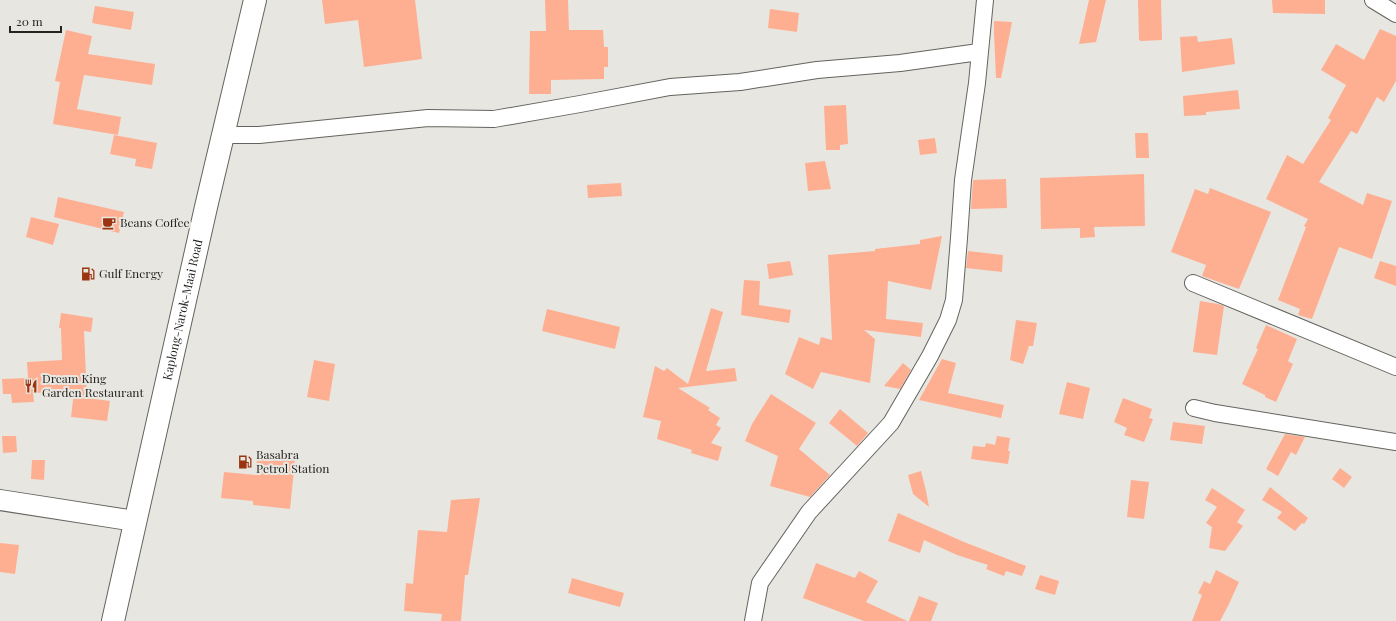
<svg xmlns="http://www.w3.org/2000/svg" width="1396" height="621" viewBox="0 0 1396 621" font-family="'Playfair Display',serif">
	<rect width="100%" height="100%" fill="#e8e6e0"/>
	<path fill="#feaf92" d="M 322,0 L 415,0 L 422,59 L 364,67 L 358,20 L 325,24 Z
		M 545,0 L 568,0 L 569,30 L 603,30 L 604,47 L 608,47 L 608,67 L 604,67 L 604,79 L 551,80 L 551,94 L 529,94 L 530,31 L 546,31 Z
		M 1089,0 L 1106,0 L 1096,42 L 1079,44 Z
		M 1138,0 L 1161,0 L 1162,40 L 1141,41 L 1139,40 Z
		M 1272,0 L 1325,0 L 1325,14 L 1273,13 Z
		M 95,6 L 134,12 L 131,30 L 92,23 Z
		M 770,9 L 799,13 L 797,32 L 768,28 Z
		M 994,21 L 1012,22 L 1001,78 L 996,78 L 994,33 Z
		M 1380,29 L 1396,36 L 1396,81 L 1384,102 L 1377,97 L 1357,134 L 1351,131 L 1319,182 L 1363,205 L 1367,193 L 1392,201 L 1372,259 L 1339,247 L 1312,319 L 1298,315 L 1300,309 L 1278,300 L 1306,227 L 1304,226 L 1308,219 L 1266,199 L 1287,155 L 1303,164 L 1331,120 L 1328,118 L 1346,85 L 1321,70 L 1336,44 L 1364,60 Z
		M 66,30 L 92,36 L 88,54 L 155,64 L 152,85 L 84,75 L 77,109 L 121,117 L 118,135 L 53,124 L 60,82 L 55,81 Z
		M 1197,36 L 1198,42 L 1232,38 L 1235,64 L 1182,72 L 1180,37 Z
		M 1238,90 L 1240,109 L 1206,112 L 1206,115 L 1184,116 L 1183,96 Z
		M 846,105 L 848,144 L 840,145 L 840,150 L 826,150 L 824,106 Z
		M 1135,133 L 1148,133 L 1149,158 L 1136,158 Z
		M 114,135 L 157,143 L 152,169 L 135,166 L 136,159 L 110,154 Z
		M 935,138 L 937,153 L 920,155 L 918,140 Z
		M 825,161 L 831,189 L 808,191 L 805,163 Z
		M 1144,174 L 1145,226 L 1094,227 L 1095,237 L 1080,238 L 1080,228 L 1041,229 L 1040,178 Z
		M 1006,179 L 1007,208 L 971,209 L 973,180 Z
		M 621,183 L 622,196 L 588,198 L 587,185 Z
		M 1210,188 L 1271,212 L 1239,289 L 1202,276 L 1206,265 L 1171,252 L 1195,189 L 1208,194 Z
		M 58,197 L 124,212 L 119,233 L 54,217 Z
		M 31,217 L 59,224 L 53,245 L 26,237 Z
		M 942,236 L 931,290 L 888,281 L 886,319 L 923,323 L 921,337 L 864,330 L 875,339 L 870,383 L 821,372 L 813,389 L 785,374 L 799,337 L 819,345 L 821,337 L 832,340 L 828,255 L 875,251 L 875,249 L 920,244 L 920,240 Z
		M 968,251 L 1003,255 L 1002,272 L 966,268 Z
		M 790,261 L 793,275 L 769,279 L 767,264 Z
		M 1380,261 L 1396,266 L 1396,286 L 1374,278 Z
		M 744,280 L 760,281 L 759,305 L 791,310 L 789,323 L 741,315 Z
		M 1200,301 L 1218,304 L 1224,306 L 1217,355 L 1193,352 Z
		M 711,308 L 723,312 L 706,371 L 735,368 L 737,381 L 678,388 L 710,408 L 708,410 L 720,418 L 716,425 L 721,428 L 711,443 L 722,447 L 718,461 L 691,453 L 692,450 L 657,439 L 661,421 L 643,417 L 655,366 L 664,371 L 667,368 L 688,384 Z
		M 547,309 L 620,327 L 615,349 L 542,331 Z
		M 61,313 L 93,318 L 91,332 L 84,331 L 87,398 L 110,401 L 107,421 L 71,417 L 74,392 L 33,393 L 34,402 L 12,403 L 11,394 L 3,394 L 2,379 L 28,378 L 27,362 L 62,360 L 61,328 L 59,328 Z
		M 1016,320 L 1037,323 L 1033,346 L 1029,346 L 1023,364 L 1010,360 Z
		M 1266,325 L 1297,339 L 1288,361 L 1293,364 L 1276,402 L 1265,397 L 1265,395 L 1242,384 L 1258,349 L 1256,348 Z
		M 942,359 L 956,363 L 948,393 L 1004,405 L 1001,418 L 919,400 Z
		M 314,360 L 335,364 L 329,401 L 307,397 Z
		M 903,363 L 911,370 L 900,389 L 884,386 Z
		M 1067,382 L 1090,388 L 1083,419 L 1059,414 Z
		M 771,394 L 816,423 L 799,449 L 830,475 L 810,497 L 770,486 L 778,456 L 745,441 L 752,424 Z
		M 1123,398 L 1152,409 L 1149,418 L 1153,419 L 1144,442 L 1124,435 L 1127,428 L 1114,422 Z
		M 840,409 L 868,433 L 857,446 L 829,423 Z
		M 1173,422 L 1205,426 L 1202,444 L 1170,440 Z
		M 1285,434 L 1305,437 L 1296,455 L 1291,452 L 1278,476 L 1266,469 Z
		M 2,436 L 16,436 L 17,452 L 3,453 Z
		M 997,436 L 1010,438 L 1008,451 L 1010,451 L 1008,464 L 971,459 L 973,446 L 985,447 L 986,443 L 995,445 Z
		M 257,456 L 295,460 L 290,509 L 253,505 L 253,501 L 221,498 L 224,472 L 256,475 Z
		M 32,460 L 45,460 L 44,480 L 31,479 Z
		M 1340,468 L 1352,477 L 1344,488 L 1332,479 Z
		M 921,471 L 926,491 L 929,507 L 913,494 L 908,475 Z
		M 1131,480 L 1149,482 L 1144,519 L 1127,517 Z
		M 1270,487 L 1308,518 L 1304,524 L 1302,523 L 1295,531 L 1277,518 L 1282,512 L 1262,500 Z
		M 1212,488 L 1245,510 L 1237,522 L 1243,526 L 1225,551 L 1209,548 L 1212,527 L 1206,523 L 1217,507 L 1205,500 Z
		M 480,498 L 468,575 L 465,575 L 461,621 L 441,621 L 442,614 L 404,611 L 406,583 L 413,584 L 418,530 L 447,532 L 451,500 Z
		M 898,513 L 964,542 L 1026,566 L 1022,576 L 1006,571 L 1004,576 L 986,569 L 988,565 L 957,555 L 924,540 L 920,553 L 888,541 Z
		M 0,543 L 19,545 L 15,574 L 0,572 Z
		M 816,563 L 855,578 L 859,571 L 878,581 L 866,602 L 907,621 L 864,621 L 803,598 Z
		M 1216,570 L 1239,582 L 1228,606 L 1220,621 L 1192,621 L 1202,595 L 1198,593 L 1204,581 L 1210,584 Z
		M 1040,575 L 1059,581 L 1055,595 L 1035,589 Z
		M 572,578 L 624,593 L 620,607 L 568,593 Z
		M 919,596 L 938,603 L 931,621 L 909,621 Z"/>
	<g fill="none" stroke-linecap="round" stroke-linejoin="round">
		<g stroke="#65635f" stroke-width="18">
			<path id="minor" d="M 1373,0 L 1396,14
				M 223,135 L 259,135 L 428,118 L 494,119 L 580,104 L 670,87 L 740,82 L 817,70 L 900,63 L 979,52
				M 1193,283 L 1396,367
				M 1194,408 L 1215,413 L 1396,442
				M 753,621 L 760,583 L 809,512 L 891,423 L 930,356 L 948,320 L 954,300 L 959,238 L 963,180 L 977,83 L 985,0"/>
		</g>
		<g stroke="#65635f" stroke-width="22">
			<path id="tertiary" d="M 0,500 L 135,521"/>
		</g>
		<g stroke="#65635f" stroke-width="24">
			<g id="trunk">
				<path id="s1" d="M 113,621 L 206,207 L 255,0"/>
			</g>
		</g>
		<use href="#minor" stroke="#fff" stroke-width="16"/>
		<use href="#tertiary" stroke="#fff" stroke-width="20"/>
		<use href="#trunk" stroke="#fff" stroke-width="22"/>
	</g>
	<defs>
		<g id="cafe-bare" transform="scale(1.08)"><path d="M-5.5-4.5H6V0H3Q3 3.5 0 3.5H-2.5Q-5.5 3.5-5.5 0ZM3-3.2v2h1.7v-2ZM-6 4.5H4V6H-6Z" fill="#9b3511" stroke="#e8e6e0" stroke-width="2.5" paint-order="stroke"/></g>
		<g id="fuel-bare" transform="scale(1.08)"><path d="M-5.5-6h7V0h2V4h1.3V-2.5L3-4.5l.8-.8L6-3V5H2.5V1h-1V6h-7ZM-4.2-4.7v3.2H.2V-4.7Z" fill="#9b3511" stroke="#e8e6e0" stroke-width="2.5" paint-order="stroke"/></g>
		<g id="restaurant-bare" transform="scale(1.08)"><path d="M-5-6h1v4h1v-4h1v4h1v-4h1v5L-1.5 .5V6h-2V.5L-5-1ZM5-6V6H3V1.5H1.5Q1.5-4 5-6Z" fill="#9b3511" stroke="#e8e6e0" stroke-width="2.5" paint-order="stroke"/></g>
	</defs>
	<g fill-rule="evenodd">
		<use href="#cafe-bare" x="109" y="223"/>
		<use href="#fuel-bare" x="88" y="274"/>
		<use href="#restaurant-bare" x="31" y="386"/>
		<use href="#fuel-bare" x="245" y="462"/>
	</g>
	<g text-anchor="middle" stroke-width="4" stroke-linejoin="round" paint-order="stroke">
		<g font-size="12" fill="#242321" stroke="#e8e6e0" text-anchor="start">
			<text x="120" y="227">Beans Coffee</text>
			<text x="99" y="278">Gulf Energy</text>
			<text x="42" y="383">Dream King<tspan x="42" dy="14">Garden Restaurant</tspan></text>
			<text x="256" y="459">Basabra<tspan x="256" dy="14">Petrol Station</tspan></text>
		</g>
		<g font-size="12" fill="#242321" stroke="#e8e6e0">
			<text dy="4" stroke="none"><textPath href="#s1" startOffset="319">Kaplong-Narok-Maai Road</textPath></text>
		</g>
	</g>
	<path d="M10 26v6h51v-6" fill="none" stroke="#242321" stroke-width="2"/>
	<text x="16" y="26" font-size="12" fill="#242321" stroke="#e8e6e0" stroke-width="3" paint-order="stroke">20 m</text>
</svg>
